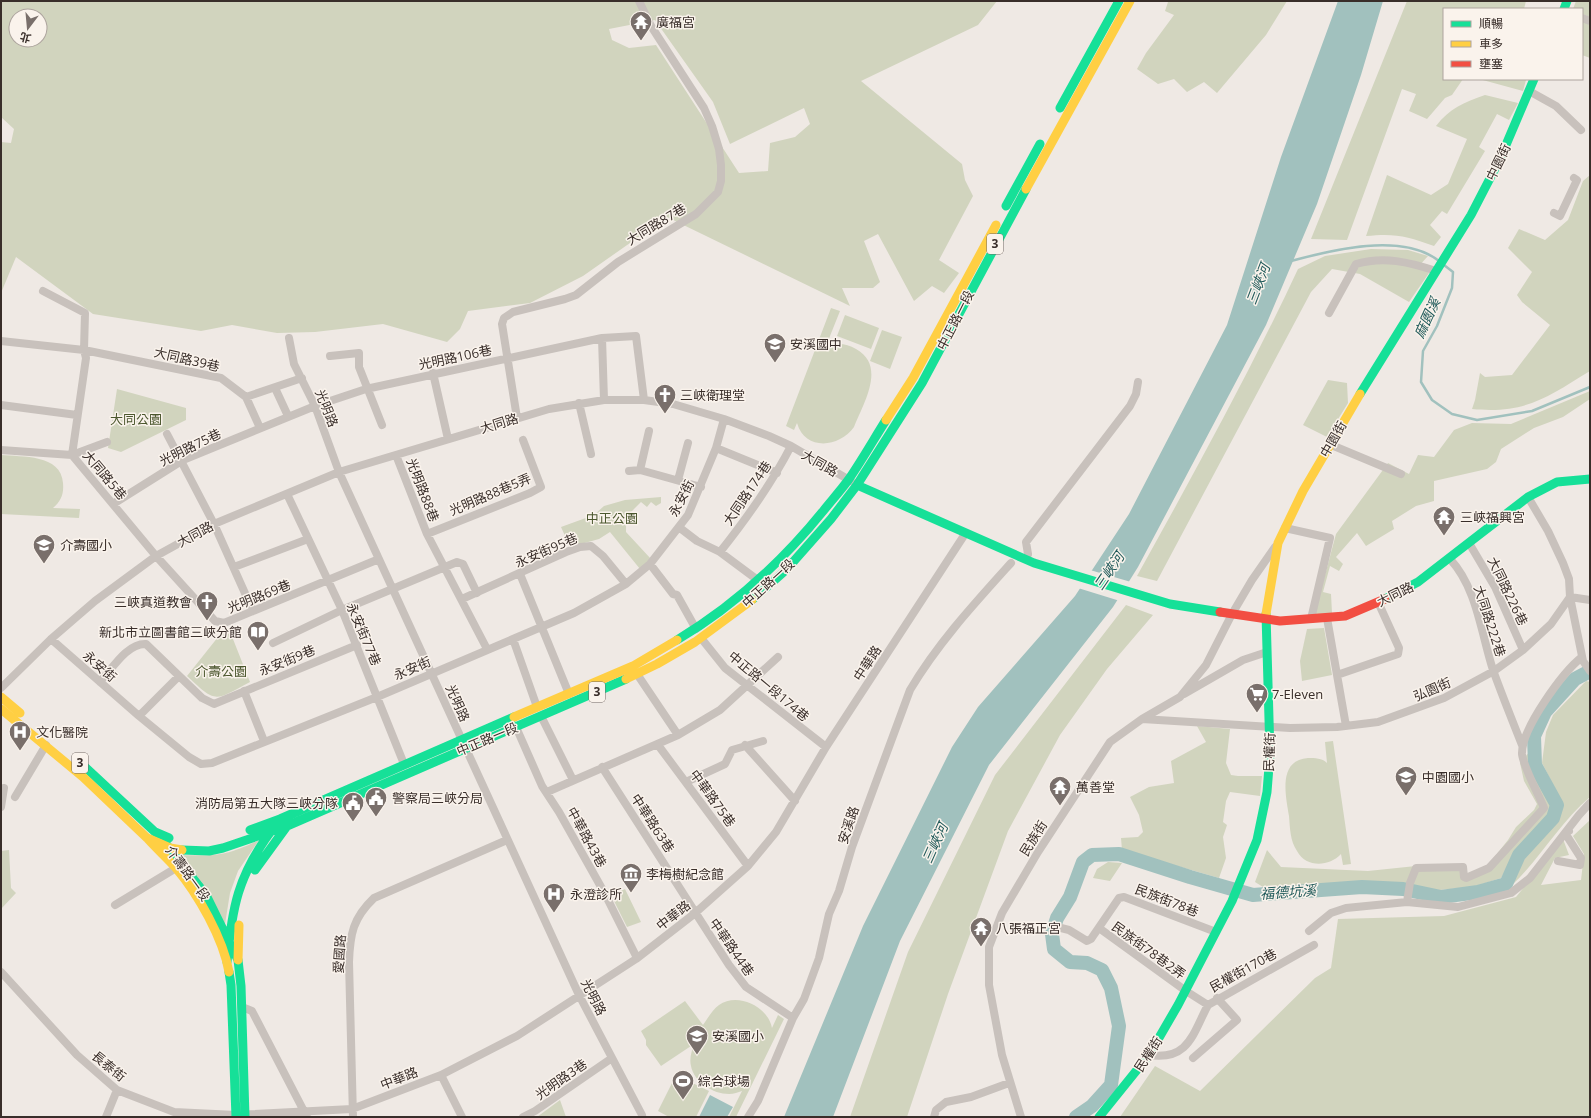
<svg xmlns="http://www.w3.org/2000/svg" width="1591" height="1118" viewBox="0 0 1591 1118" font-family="'Open Sans','Noto Sans TC',sans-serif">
	<rect width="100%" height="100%" fill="#efe9e4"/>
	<path fill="#d1d4be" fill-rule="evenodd" d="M 1,1 L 997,1 L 978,25 L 861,81 L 962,164 L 965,180 L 973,196 L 939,260 L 959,273 L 944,293 L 932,286 L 914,301 L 878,234 L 864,241 L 880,282 L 873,288 L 842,288 L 850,306 L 667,217 L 583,276 L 530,303 L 468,311 L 460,329 L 447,342 L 383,324 L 315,332 L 277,333 L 232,325 L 201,331 L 93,314 L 16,257 L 1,293 L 1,142 L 11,143 L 14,129 L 1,117 ZM 16,16 L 40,16 L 40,40 L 16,40 ZM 655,20 L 713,102 L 730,144 L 804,108 L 810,124 L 795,137 L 770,143 L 768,171 L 739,173 L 656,45 L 629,48 L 612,40 L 609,29 Z
		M 1166,1 L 1287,1 L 1266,35 L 1217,93 L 1204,82 L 1187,92 L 1174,79 L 1158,84 L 1137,69 L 1146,53 L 1174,15 L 1165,11 L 1168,2 Z
		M 1407,1 L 1526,1 L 1524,9 L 1444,9 L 1444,79 L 1463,79 L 1452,95 L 1445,98 L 1427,119 L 1409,111 L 1416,94 L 1402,89 L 1347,240 L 1311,239 Z
		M 1576,1 L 1590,1 L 1590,17 L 1582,14 L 1582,9 L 1573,9 Z
		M 1582,21 L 1590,25 L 1590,58 L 1582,55 Z
		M 1479,79 L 1522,79 L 1526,80 L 1523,91 Z
		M 1485,95 L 1518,103 L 1509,120 L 1497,114 L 1479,147 L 1485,151 L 1447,214 L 1442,211 L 1430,225 L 1441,237 L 1434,246 C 1407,236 1395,233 1366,236 L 1387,175 L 1431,195 L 1448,184 L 1467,139 L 1436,126 C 1449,109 1464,102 1485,95 Z
		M 1590,175 L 1590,371 C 1546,398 1525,414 1472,409 L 1475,400 L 1480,373 L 1485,377 L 1512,375 L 1550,325 L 1522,302 L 1517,295 L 1532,272 L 1508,248 L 1519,229 L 1545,240 L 1568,220 L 1583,181 Z
		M 1371,249 L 1408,250 L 1428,256 L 1418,267 L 1429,273 L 1409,302 L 1360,274 L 1332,269 L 1311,292 L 1157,581 L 1137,576 C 1193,475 1249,374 1298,269 L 1325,256 Z
		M 831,308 L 840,311 L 826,346 C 837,343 846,343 856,349 C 887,366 863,404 854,427 C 839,448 805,451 797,423 L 794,430 L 786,426 Z
		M 845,315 L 879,328 L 871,349 L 837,336 Z
		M 882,330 L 902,337 L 890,369 L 870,361 Z
		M 1328,380 L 1347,383 L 1348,403 L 1327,437 L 1303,425 Z
		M 117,389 L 186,408 L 186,420 L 121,452 L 108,448 Z
		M 1590,391 L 1590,399 L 1563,417 L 1534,428 L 1501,449 L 1496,462 L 1487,469 L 1434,481 L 1434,501 L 1416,506 L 1392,521 L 1394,529 L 1366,546 L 1357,533 L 1336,557 L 1343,564 L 1339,571 L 1330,566 L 1323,592 L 1331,594 L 1332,613 L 1314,616 L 1336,534 L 1388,463 L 1409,474 L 1418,455 L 1434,457 L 1454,430 L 1472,423 L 1511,424 Z
		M 1,455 C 22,457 61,454 63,483 C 64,494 61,501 53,508 L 80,509 L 79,518 L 1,514 Z
		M 661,497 L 661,503 L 656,506 L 651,502 L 647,507 L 641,502 L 626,517 L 626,532 L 651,559 L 640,569 L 610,532 L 599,539 L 570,547 L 561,527 L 594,515 L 604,506 L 625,500 Z
		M 1126,605 L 1153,615 L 1107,669 L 1060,735 L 1008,831 L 948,994 L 907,1117 L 850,1117 L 908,952 L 995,775 Z
		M 1324,628 L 1332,675 L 1302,681 L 1300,661 L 1307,629 Z
		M 229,629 L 250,682 C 214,701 217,704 187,676 L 222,632 Z
		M 1586,681 L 1590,682 L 1590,797 C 1560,822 1540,859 1511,886 L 1524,859 L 1556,821 L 1563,804 L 1542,763 L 1546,732 L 1553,715 Z
		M 1197,726 L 1230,729 L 1226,763 L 1231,775 L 1238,776 L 1262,776 L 1260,796 L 1230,792 L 1226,801 L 1223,822 L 1227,825 L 1223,837 L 1226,858 L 1219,878 L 1122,850 L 1121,838 L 1138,837 L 1143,832 L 1139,815 L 1130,797 L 1149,787 L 1174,783 L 1171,761 L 1206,742 Z
		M 1333,741 L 1351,864 L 1343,865 L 1341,854 C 1329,867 1306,868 1297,851 C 1290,841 1290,828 1289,816 C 1286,797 1277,760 1308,758 C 1315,758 1322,758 1327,763 L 1325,742 Z
		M 1531,750 L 1531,767 L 1552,805 L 1548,815 L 1515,852 L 1501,878 L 1473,887 L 1439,890 L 1366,881 L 1263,887 L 1255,882 L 1267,850 L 1281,867 L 1368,871 L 1416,866 L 1464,866 L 1467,875 L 1488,865 L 1508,840 L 1516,827 L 1534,810 L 1537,804 L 1524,781 L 1520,763 Z
		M 1590,820 L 1590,1117 L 1120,1117 L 1155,1066 L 1200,1091 L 1315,978 L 1331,968 L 1338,919 L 1444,916 L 1516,897 L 1563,839 L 1569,855 L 1555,858 L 1541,885 L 1581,880 L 1584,854 L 1573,836 Z
		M 259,840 L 238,871 L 230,893 L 225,924 L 180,855 C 217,856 226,856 259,840 Z
		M 9,850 L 11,888 L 16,893 L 1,909 L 1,851 Z
		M 1108,862 L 1122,863 L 1110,881 L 1093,878 L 1097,869 Z
		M 625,889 L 641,922 L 627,927 L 614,901 L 621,899 L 618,892 Z
		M 685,1001 L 703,1025 C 708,1018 712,1010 719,1005 C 737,992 768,1006 772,1028 L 778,1015 L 784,1019 L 736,1117 L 729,1117 L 742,1091 C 738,1092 734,1094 729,1094 C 713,1094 694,1082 691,1066 C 689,1058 692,1051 694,1044 L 661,1066 L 646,1045 L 646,1040 L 641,1031 Z
		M 676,1075 L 709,1091 L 696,1117 L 669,1117 L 658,1111 Z
		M 560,1100 L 566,1117 L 537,1117 Z"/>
	<path fill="#a1c1be" d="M 1338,1 L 1383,1 L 1361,75 L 1317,204 L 1266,325 L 1138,567 L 1113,607 L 989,765 L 900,941 L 833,1117 L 784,1117 L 863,926 L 952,747 L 978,707 L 1075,596 L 1129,514 L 1227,325 L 1281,157 Z
		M 710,1095 L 733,1107 L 727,1117 L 699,1117 Z"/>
	<path fill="#efe9e4" d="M 1090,570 L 1131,582 L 1120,601 L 1078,588 Z"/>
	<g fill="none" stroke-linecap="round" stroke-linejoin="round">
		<path stroke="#a1c1be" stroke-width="2.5" d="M 1291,261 C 1332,250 1402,232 1439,261
			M 1444,265 L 1453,272 L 1452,288 L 1437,326 L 1423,351 L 1421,382 L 1432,400 L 1452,414 L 1477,420 L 1532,411 L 1590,387"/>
		<path stroke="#a1c1be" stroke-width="14" d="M 1076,1117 L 1092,1106 L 1111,1085 L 1119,1026 L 1111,988 L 1102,970 L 1087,963 L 1070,962 L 1054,949 L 1052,934 L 1057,918 L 1070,897 L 1083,862 L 1092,855 L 1119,854 L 1190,877 L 1253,895 L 1362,887 L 1403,889 L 1441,897 L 1478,892 L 1506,884 L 1519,855 L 1553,818 L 1557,805 L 1535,765 L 1534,736 L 1545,712 L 1575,679 L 1590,671"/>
		<path stroke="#c8c1bc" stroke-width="8" d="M 1582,18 L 1590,21
			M 1529,91 L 1556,106 L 1581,130
			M 1554,213 L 1560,216 L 1577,180 L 1574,178
			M 43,291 L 85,313 L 84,350 L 86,358 L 72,455 L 156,556 L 215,621 L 224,623 L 379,559
			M 1329,313 L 1356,264 C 1384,256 1409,262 1436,271
			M 289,338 L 294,364 L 315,406 L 339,472 L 579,995 L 642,1115
			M 1,341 L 84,350 L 221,378 L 246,397 L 260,428
			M 330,356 L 359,353 L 359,367 L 382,425
			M 433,373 L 448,439
			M 275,388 L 288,416
			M 246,397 L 302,378
			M 604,400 L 602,338 L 636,336 L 644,400
			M 579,403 L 591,454
			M 1,405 L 77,415
			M 517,418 L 502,324 L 504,318 L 513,312 L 565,299 L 576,295 L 618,262 L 696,214 L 718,192 L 721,181 L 721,165 L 719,149 L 712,126 L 704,108 L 651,26 L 639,1
			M 167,434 L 214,524 L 253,611
			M 1329,444 L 1401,474
			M 716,448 L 777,473
			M 1,450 L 72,455 L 107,442
			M 396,455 L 427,534 L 487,649
			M 640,470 L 649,431
			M 629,471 L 640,470 L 701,487
			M 678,480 L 688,443
			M 287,494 L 342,610 L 404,764
			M 1528,497 L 1548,531 L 1563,563 L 1569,579 L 1570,597 L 1583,661 L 1590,671
			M 113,504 L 183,460 L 315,406 L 366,389 L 602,338
			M 680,528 L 697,541 L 720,552 L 759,581
			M 1285,528 L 1330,538 L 1311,619
			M 427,534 L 530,493 L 541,487 L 523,440
			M 1469,543 L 1495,587 L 1523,650
			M 720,552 C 747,518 771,485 791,446
			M 1028,554 L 1026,542 L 1130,406 L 1136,394 L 1138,382
			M 1450,559 C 1477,588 1481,633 1493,670 C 1502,695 1512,720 1522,745
			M 650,564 L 673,594 L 677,595 L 696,629
			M 234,567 L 308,539
			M 520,574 L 569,694
			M 1570,597 L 1590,600
			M 462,599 L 566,552 L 580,547 L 591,546 L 603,556 L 626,584
			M 1327,618 L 1346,726
			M 701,638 L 725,668 L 826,747
			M 51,639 L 139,716 L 189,757 L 201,764 L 212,763 L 377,697 L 513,639 L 574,613 L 626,584 L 650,564 L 688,515 L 716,448 L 724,419
			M 513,639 L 537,707
			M 273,643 L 342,610 L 457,562 L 463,564 L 477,593
			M 637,674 L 678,735
			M 1337,675 L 1398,654 L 1399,648 L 1378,602
			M 100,682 C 112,669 127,643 146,644 L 202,698 L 214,704 L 357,645
			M 1,688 L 51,639 L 95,601 L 156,556 L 214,524 L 339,472 L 549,409 L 604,400 L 644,400 L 673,404 L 724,419 L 769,436 L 791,446 L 851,481
			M 244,691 L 264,741
			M 1184,694 L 1243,660 L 1267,652
			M 139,716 L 179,676
			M 541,716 L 573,780
			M 1142,719 L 1180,697 L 1206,665 L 1232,614 L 1252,580 L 1275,547
			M 516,727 L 542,786 L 559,812 L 605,894 L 637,958
			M 658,745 L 748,866
			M 745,745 L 795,801
			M 602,767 L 729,965 L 746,987 L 793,1018
			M 686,782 L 725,764 L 732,750 L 763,741
			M 547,792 L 678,735 L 720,710 L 778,657
			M 15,797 L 46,745
			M 1,807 L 4,788
			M 1558,861 L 1580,865 L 1581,858 L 1565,833 L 1569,831
			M 1407,902 L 1410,883 L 1416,868 L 1463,867 L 1464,877 L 1466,878 L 1489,868 L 1544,808 C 1539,795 1523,766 1522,754 C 1521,729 1563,672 1582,657
			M 115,905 L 176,868
			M 1061,928 L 1069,930 L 1087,941 L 1091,939 L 1119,898 L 1124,897 L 1216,932
			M 1099,928 L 1186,991 L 1208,1005 L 1314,945
			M 1309,931 L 1331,913 L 1346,908 L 1407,902 L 1458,907 L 1511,893 L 1530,878 L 1579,815 L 1590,803
			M 1,972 L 77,1055 L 117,1090 L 174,1112 L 236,1115 L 352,1109 L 441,1075 L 517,1036 L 636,959 L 694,914 L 748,866 L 776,832 L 826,747 L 965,534
			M 242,1007 L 252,1011 L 307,1117
			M 1149,1055 C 1189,1061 1193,1033 1208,1005
			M 1193,1058 L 1237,1020 L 1217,998
			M 441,1075 L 462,1117
			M 106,1117 L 117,1090
			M 353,1117 L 349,962 C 350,934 353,918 374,898 L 507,840
			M 523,1117 L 535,1111 L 612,1058
			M 748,1117 L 758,1101 L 793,1018 L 804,999 L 819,958 L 829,914 L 839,891 L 852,847 L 910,690 C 938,643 974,604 1011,563
			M 934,1117 L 936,1110 L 946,1102 L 971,1097 L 1009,1083
			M 1021,1117 L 1002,1055 L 989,985 L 989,947 L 1002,913 L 1038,852 L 1110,742 L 1142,719 L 1290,728 L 1337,727 L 1378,722 L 1444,698 L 1494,671 L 1523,650 L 1551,624 L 1570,597"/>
		<path stroke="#16e098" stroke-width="9" d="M 1564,9 L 1567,1
			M 1060,108 L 1119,1
			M 1006,206 L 1040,144
			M 1360,394 L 1471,215 L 1500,159 L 1534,79
			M 857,485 L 1034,563 L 1170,604 L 1220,612
			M 1385,599 L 1418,582 L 1528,497 L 1557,482 L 1590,479
			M 752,600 L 786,570 L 831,519 L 857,485 L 922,383 L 1026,189
			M 677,640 C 734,606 782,562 824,510 C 832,500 841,490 849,479 C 862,460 874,439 886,420
			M 84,766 L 155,832 L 169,838
			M 250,830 L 280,819 L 514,717
			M 166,844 L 206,895 L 238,960 L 241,986 L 245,1117
			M 182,850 L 209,851 L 223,848 L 287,826 L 626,679
			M 255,870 L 287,826
			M 227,962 C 232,907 238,876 271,831
			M 229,972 L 231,985 L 236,1117
			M 1099,1117 L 1149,1055 L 1178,1005 L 1232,901 L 1257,840 L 1267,792 L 1270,754 L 1266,614"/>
		<path stroke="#ffcf43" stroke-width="9" d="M 1026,189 L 1130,1
			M 886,420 L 913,378 L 996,225
			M 1266,614 L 1278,543 L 1303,491 L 1360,394
			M 626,679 L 657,664 L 695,642 L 752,600
			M 1,697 L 20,713
			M 1,709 L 83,777 L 147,838 L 170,848 L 182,850
			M 514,717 L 633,666 L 677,640
			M 148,839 C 157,849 167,858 176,868 C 198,894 223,938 229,972
			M 238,960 L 239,925"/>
		<path stroke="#f24e42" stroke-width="9" d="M 1220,612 L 1280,621 L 1345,616 L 1385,599"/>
	</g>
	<defs>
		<g id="temple-pin" transform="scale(1.15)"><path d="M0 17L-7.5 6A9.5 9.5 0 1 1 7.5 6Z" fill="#796f6b" stroke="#faf3ec"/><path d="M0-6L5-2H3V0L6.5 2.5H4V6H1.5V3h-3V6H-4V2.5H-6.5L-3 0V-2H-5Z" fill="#fff"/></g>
		<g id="school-pin" transform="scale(1.15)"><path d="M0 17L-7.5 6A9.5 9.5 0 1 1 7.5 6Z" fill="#796f6b" stroke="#faf3ec"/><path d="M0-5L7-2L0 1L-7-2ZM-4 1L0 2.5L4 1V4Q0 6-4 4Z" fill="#fff"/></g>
		<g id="church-pin" transform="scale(1.15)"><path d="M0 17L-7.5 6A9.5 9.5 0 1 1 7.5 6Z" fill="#796f6b" stroke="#faf3ec"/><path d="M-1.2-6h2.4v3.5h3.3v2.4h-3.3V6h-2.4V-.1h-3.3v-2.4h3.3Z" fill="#fff"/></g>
		<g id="library-pin" transform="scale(1.15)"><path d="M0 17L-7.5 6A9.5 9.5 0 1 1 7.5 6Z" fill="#796f6b" stroke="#faf3ec"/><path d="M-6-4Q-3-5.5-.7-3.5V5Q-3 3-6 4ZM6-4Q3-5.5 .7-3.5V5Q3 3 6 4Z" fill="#fff"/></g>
		<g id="supermarket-pin" transform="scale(1.15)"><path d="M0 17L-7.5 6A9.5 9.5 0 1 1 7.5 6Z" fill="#796f6b" stroke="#faf3ec"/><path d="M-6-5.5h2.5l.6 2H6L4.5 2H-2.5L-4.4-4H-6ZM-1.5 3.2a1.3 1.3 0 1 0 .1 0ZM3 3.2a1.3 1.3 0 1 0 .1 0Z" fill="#fff"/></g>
		<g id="hospital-pin" transform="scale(1.15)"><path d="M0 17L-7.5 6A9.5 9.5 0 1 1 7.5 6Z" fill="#796f6b" stroke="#faf3ec"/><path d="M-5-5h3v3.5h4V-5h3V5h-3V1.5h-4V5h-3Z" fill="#fff"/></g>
		<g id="civic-pin" transform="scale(1.15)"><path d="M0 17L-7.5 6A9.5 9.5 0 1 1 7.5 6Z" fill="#796f6b" stroke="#faf3ec"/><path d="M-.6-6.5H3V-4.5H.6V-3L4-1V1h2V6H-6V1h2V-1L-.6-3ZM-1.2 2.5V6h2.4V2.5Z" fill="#fff"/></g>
		<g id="museum-pin" transform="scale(1.15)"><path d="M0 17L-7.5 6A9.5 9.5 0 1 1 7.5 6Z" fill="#796f6b" stroke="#faf3ec"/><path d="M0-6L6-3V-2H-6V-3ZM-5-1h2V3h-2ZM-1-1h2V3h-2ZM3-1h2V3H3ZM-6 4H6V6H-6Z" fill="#fff"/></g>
		<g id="stadium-pin" transform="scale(1.15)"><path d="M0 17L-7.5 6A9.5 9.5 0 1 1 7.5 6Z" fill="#796f6b" stroke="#faf3ec"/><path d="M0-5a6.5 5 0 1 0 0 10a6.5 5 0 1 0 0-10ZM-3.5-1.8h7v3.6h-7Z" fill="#fff"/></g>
	</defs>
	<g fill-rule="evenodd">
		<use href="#temple-pin" x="641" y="22"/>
		<use href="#school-pin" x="775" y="344"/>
		<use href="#church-pin" x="665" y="395"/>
		<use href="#temple-pin" x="1444" y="517"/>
		<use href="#school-pin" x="44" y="545"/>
		<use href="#church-pin" x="207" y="602"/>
		<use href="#library-pin" x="258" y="632"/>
		<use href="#supermarket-pin" x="1257" y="694"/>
		<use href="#hospital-pin" x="20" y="732"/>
		<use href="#school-pin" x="1406" y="777"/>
		<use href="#temple-pin" x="1060" y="787"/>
		<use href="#civic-pin" x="376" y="798"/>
		<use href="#civic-pin" x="353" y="803"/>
		<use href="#museum-pin" x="631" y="874"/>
		<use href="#hospital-pin" x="554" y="894"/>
		<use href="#temple-pin" x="981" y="928"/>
		<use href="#school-pin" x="697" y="1036"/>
		<use href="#stadium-pin" x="683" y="1081"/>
	</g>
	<g text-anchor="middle" stroke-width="3" stroke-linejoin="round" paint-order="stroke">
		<g fill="#faf3ec" stroke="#736964" stroke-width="1">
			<rect x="987" y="234" width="16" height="20" rx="3"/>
			<rect x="589" y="682" width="16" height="20" rx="3"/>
			<rect x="72" y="753" width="16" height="20" rx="3"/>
		</g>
		<g font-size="12" font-weight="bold" fill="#392e2a">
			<text x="995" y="248">3</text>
			<text x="597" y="696">3</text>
			<text x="80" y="767">3</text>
		</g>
		<g font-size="13" fill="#392e2a" stroke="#faf3ec" text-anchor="start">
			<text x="656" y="27">廣福宮</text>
			<text x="790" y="349">安溪國中</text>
			<text x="680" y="400">三峽衛理堂</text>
			<text x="1460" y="522">三峽福興宮</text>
			<text x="60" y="550">介壽國小</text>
			<text x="192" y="607" text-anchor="end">三峽真道教會</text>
			<text x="242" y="637" text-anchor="end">新北市立圖書館三峽分館</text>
			<text x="1272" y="699">7-Eleven</text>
			<text x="36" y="737">文化醫院</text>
			<text x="1422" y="782">中園國小</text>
			<text x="1076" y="792">萬善堂</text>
			<text x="392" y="803">警察局三峽分局</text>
			<text x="338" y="808" text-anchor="end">消防局第五大隊三峽分隊</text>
			<text x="646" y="879">李梅樹紀念館</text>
			<text x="570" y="899">永澄診所</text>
			<text x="996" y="933">八張福正宮</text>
			<text x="712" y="1041">安溪國小</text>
			<text x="698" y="1086">綜合球場</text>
		</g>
		<g font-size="13" fill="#392e2a" stroke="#faf3ec">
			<text transform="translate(1498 162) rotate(-64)" y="5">中園街</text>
			<text transform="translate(656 224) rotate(-31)" y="5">大同路87巷</text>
			<text transform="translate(955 320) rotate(-63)" y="5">中正路一段</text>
			<text transform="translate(455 357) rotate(-12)" y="5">光明路106巷</text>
			<text transform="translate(187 359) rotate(13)" y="5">大同路39巷</text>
			<text transform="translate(327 408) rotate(68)" y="5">光明路</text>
			<text transform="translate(499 423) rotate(-17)" y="5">大同路</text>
			<text transform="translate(1333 439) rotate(-60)" y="5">中園街</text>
			<text transform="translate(190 447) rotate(-26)" y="5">光明路75巷</text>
			<text transform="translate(820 463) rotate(30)" y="5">大同路</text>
			<text transform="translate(105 475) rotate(50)" y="5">大同路5巷</text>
			<text transform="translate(423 490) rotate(69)" y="5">光明路88巷</text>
			<text transform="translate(747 493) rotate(-56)" y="5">大同路174巷</text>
			<text transform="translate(490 494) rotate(-23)" y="5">光明路88巷5弄</text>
			<text transform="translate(681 498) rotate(-63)" y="5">永安街</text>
			<text transform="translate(195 534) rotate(-28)" y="5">大同路</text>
			<text transform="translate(546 550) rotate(-23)" y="5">永安街95巷</text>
			<text transform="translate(768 583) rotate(-42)" y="5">中正路一段</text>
			<text transform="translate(1508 591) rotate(64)" y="5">大同路226巷</text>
			<text transform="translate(1395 594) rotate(-26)" y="5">大同路</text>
			<text transform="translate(259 596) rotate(-22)" y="5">光明路69巷</text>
			<text transform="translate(1490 621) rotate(72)" y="5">大同路222巷</text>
			<text transform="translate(364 634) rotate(67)" y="5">永安街77巷</text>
			<text transform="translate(287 660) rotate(-22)" y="5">永安街9巷</text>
			<text transform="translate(867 663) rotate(-57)" y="5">中華路</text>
			<text transform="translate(100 666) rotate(41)" y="5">永安街</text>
			<text transform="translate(412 668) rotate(-23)" y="5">永安街</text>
			<text transform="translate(769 686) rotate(40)" y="5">中正路一段174巷</text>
			<text transform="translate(1432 689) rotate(-23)" y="5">弘園街</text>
			<text transform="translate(458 703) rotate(66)" y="5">光明路</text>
			<text transform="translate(487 739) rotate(-23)" y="5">中正路一段</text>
			<text transform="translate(1269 752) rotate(-88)" y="5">民權街</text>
			<text transform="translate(713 798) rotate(54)" y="5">中華路75巷</text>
			<text transform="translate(653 823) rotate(57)" y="5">中華路63巷</text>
			<text transform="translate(848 825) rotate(-71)" y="5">安溪路</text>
			<text transform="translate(587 837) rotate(61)" y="5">中華路43巷</text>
			<text transform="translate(1033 838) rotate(-58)" y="5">民族街</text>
			<text transform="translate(188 873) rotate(54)" y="5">介壽路一段</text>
			<text transform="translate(1167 900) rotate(21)" y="5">民族街78巷</text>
			<text transform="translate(673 915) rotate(-38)" y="5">中華路</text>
			<text transform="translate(732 947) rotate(55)" y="5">中華路44巷</text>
			<text transform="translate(1149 950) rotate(36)" y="5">民族街78巷2弄</text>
			<text transform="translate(339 954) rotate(-86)" y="5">愛國路</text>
			<text transform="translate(1243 970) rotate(-29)" y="5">民權街170巷</text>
			<text transform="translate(594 997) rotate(63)" y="5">光明路</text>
			<text transform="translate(1148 1054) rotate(-57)" y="5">民權街</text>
			<text transform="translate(109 1066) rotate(39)" y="5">長泰街</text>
			<text transform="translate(399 1078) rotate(-21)" y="5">中華路</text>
			<text transform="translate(561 1079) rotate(-35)" y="5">光明路3巷</text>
		</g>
		<g font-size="13" fill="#4b572e" stroke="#faf3ec">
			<text x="136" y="424">大同公園</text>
			<text x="612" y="523">中正公園</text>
			<text x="221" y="676">介壽公園</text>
		</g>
		<g font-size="14" font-style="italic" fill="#205a5a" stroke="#faf3ec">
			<text transform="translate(1258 284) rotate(-69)" y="5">三峽河</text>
			<text transform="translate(1427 318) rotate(-65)" y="5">麻園溪</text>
			<text transform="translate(1109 571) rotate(-56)" y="5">三峽河</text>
			<text transform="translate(935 843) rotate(-66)" y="5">三峽河</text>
			<text transform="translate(1288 892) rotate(-4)" y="5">福德坑溪</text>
		</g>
	</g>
	<rect width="1591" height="1118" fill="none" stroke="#392e2a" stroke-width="4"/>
	<rect x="1443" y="8" width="140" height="72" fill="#faf3ec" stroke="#ada49e"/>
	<rect x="1451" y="21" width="20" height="6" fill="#16e098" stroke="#ada49e"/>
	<text x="1479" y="28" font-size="12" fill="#392e2a">順暢</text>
	<rect x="1451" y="41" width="20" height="6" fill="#ffcf43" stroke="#ada49e"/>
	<text x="1479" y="48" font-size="12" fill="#392e2a">車多</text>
	<rect x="1451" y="61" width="20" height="6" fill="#f24e42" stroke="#ada49e"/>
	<text x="1479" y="68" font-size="12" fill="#392e2a">壅塞</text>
	<g transform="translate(28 28) rotate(196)"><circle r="19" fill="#faf3ec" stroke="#ada49e"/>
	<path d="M0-3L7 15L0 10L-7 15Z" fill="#796f6b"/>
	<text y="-6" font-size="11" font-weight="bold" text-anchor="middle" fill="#392e2a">北</text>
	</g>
</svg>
